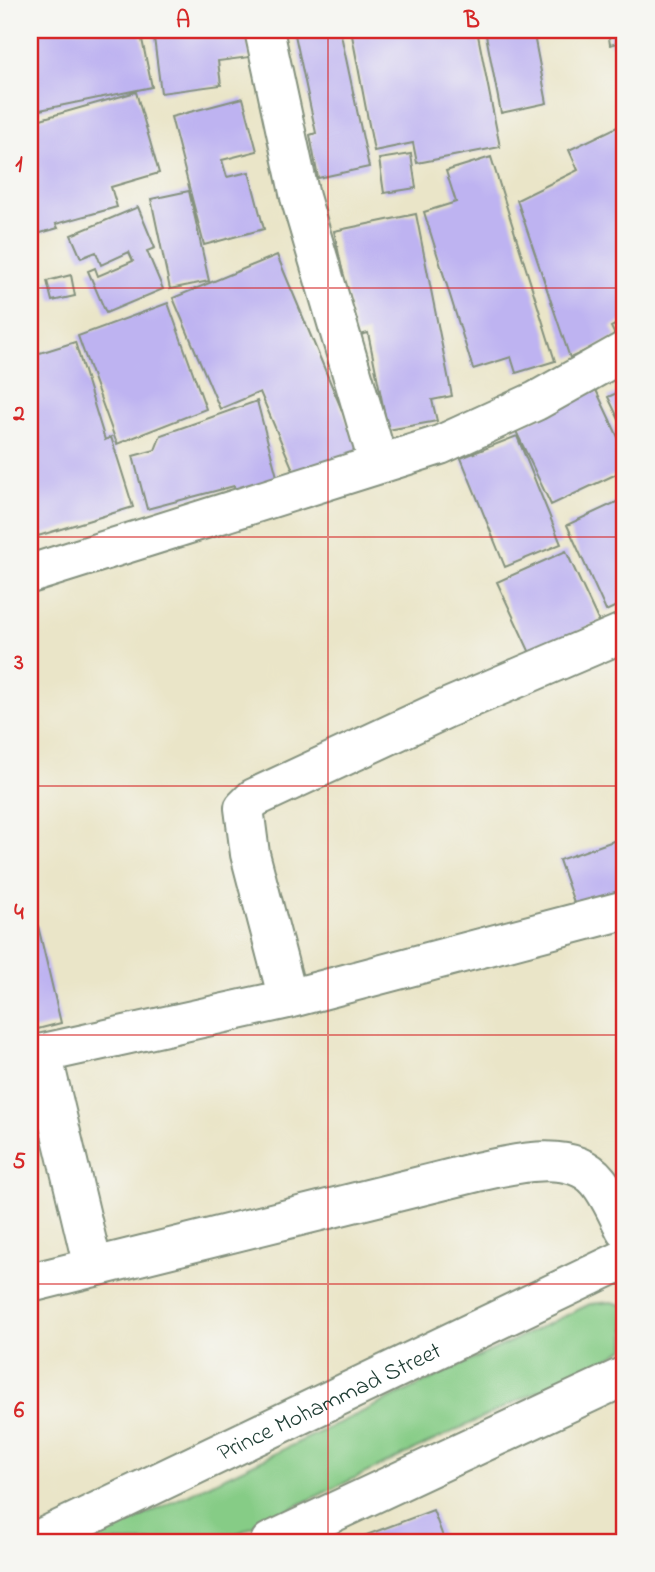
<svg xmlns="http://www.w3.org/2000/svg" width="655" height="1572" viewBox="0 0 655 1572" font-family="'Indie Flower',sans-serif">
	<rect width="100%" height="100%" fill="#f6f6f2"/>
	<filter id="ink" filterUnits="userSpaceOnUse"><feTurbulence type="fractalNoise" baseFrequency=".0143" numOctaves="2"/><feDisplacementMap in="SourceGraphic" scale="14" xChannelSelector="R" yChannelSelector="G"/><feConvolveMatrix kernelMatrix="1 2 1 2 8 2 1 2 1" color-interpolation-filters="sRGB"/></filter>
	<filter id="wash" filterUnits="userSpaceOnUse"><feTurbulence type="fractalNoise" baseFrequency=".00686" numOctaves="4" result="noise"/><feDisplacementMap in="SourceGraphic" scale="28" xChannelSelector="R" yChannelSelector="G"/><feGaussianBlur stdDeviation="1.57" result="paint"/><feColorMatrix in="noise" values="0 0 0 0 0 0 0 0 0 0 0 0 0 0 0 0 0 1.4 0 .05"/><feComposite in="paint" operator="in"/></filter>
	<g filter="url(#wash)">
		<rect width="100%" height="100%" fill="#eae5c8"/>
		<path fill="#86cc86" stroke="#52845d" stroke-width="2" d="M 612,1302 L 625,1306 L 625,1348 L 613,1356 L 220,1542 L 88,1542 L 590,1304 Z"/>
		<g id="blocks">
			<path fill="#beb3f1" d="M 30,30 L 140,30 L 152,87 L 30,112 Z
				M 153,30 L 246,30 L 250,57 L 218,61 L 221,85 L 161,93 Z
				M 294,30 L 340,30 L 369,167 L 318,178 L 310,135 L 316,133 Z
				M 351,30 L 477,30 L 500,147 L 417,163 L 413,143 L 374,151 Z
				M 485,30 L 533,30 L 547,103 L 501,113 Z
				M 608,30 L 625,30 L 625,64 L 618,43 L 610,45 Z
				M 136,92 L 159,173 L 111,187 L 117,207 L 56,224 L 58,228 L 30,236 L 30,122 Z
				M 243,98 L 257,151 L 222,160 L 227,177 L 249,172 L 264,229 L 204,245 L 171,117 Z
				M 617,127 L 625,146 L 625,320 L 611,327 L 616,337 L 570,358 L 517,200 L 578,170 L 569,150 Z
				M 411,154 L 416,188 L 384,193 L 379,159 Z
				M 491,157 L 555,361 L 516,373 L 511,357 L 473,369 L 424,212 L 456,202 L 446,171 Z
				M 189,191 L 209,281 L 170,289 L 151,199 Z
				M 138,207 L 155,248 L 147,251 L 163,289 L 106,313 L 88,271 L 95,268 L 98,276 L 133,261 L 129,252 L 101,265 L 96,252 L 81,258 L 71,235 Z
				M 416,214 L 452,396 L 432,400 L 437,421 L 388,430 L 368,333 L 356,336 L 334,231 Z
				M 277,255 L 359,451 L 296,477 L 260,392 L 220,409 L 173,298 Z
				M 71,275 L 75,296 L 52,301 L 47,281 Z
				M 168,303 L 206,409 L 117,444 L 78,336 Z
				M 75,342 L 105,440 L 111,437 L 133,507 L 38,536 L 30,510 L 30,356 Z
				M 625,389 L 625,432 L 608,397 Z
				M 596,390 L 625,452 L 625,470 L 551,505 L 515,429 Z
				M 257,401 L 279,484 L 236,495 L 234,486 L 147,509 L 133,456 L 155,450 L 161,435 Z
				M 517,436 L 561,544 L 505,567 L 461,458 Z
				M 625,498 L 625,602 L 606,611 L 567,525 Z
				M 566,551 L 599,622 L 530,653 L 497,582 Z
				M 625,837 L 625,894 L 577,911 L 559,860 Z
				M 38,926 L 61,1023 L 30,1031 L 30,928 Z
				M 433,1510 L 445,1542 L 348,1542 Z"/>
		</g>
	</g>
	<g filter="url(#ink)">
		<use href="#blocks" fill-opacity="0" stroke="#84917e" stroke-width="2"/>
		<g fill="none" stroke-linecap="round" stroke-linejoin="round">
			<g stroke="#84917e" stroke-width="42">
				<path id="street" d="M 264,30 L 300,197 L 378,462
					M 30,574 L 440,445 L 536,401 L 625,351
					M 288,999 L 250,854 L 244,808 L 254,798 L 445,709 L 625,632
					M 42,1053 L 93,1267
					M 30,1056 L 288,999 L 625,910
					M 30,1283 L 477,1172 C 511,1165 571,1148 598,1181 C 609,1194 617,1213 625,1229"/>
			</g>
			<g stroke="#84917e" stroke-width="42">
				<g id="secondary">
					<path id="s1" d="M 34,1542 L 625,1259"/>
					<path d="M 270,1542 L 625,1376"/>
				</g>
			</g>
			<use href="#street" stroke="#fff" stroke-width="38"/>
			<use href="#secondary" stroke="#fff" stroke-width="38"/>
		</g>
	</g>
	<path fill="none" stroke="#d62828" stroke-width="2" stroke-opacity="0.55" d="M 328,30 L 328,1542M 30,288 L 625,288M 30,537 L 625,537M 30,786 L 625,786M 30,1035 L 625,1035M 30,1284 L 625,1284"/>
	<g text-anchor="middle" stroke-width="7" stroke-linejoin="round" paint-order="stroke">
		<g font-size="24" fill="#1f3d34" stroke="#f6f6f2">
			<text dy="8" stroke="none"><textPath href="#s1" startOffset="327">Prince Mohammad Street</textPath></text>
		</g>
	</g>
	<rect width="655" height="1572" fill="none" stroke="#f6f6f2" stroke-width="77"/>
	<rect x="38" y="38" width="578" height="1496" fill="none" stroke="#d62828" stroke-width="2.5"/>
	<g font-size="23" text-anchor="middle" font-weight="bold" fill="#d62828">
		<text x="183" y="27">A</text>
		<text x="472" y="27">B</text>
		<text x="19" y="171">1</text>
		<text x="19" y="420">2</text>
		<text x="19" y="669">3</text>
		<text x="19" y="919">4</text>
		<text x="19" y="1168">5</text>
		<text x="19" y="1417">6</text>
	</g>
</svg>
